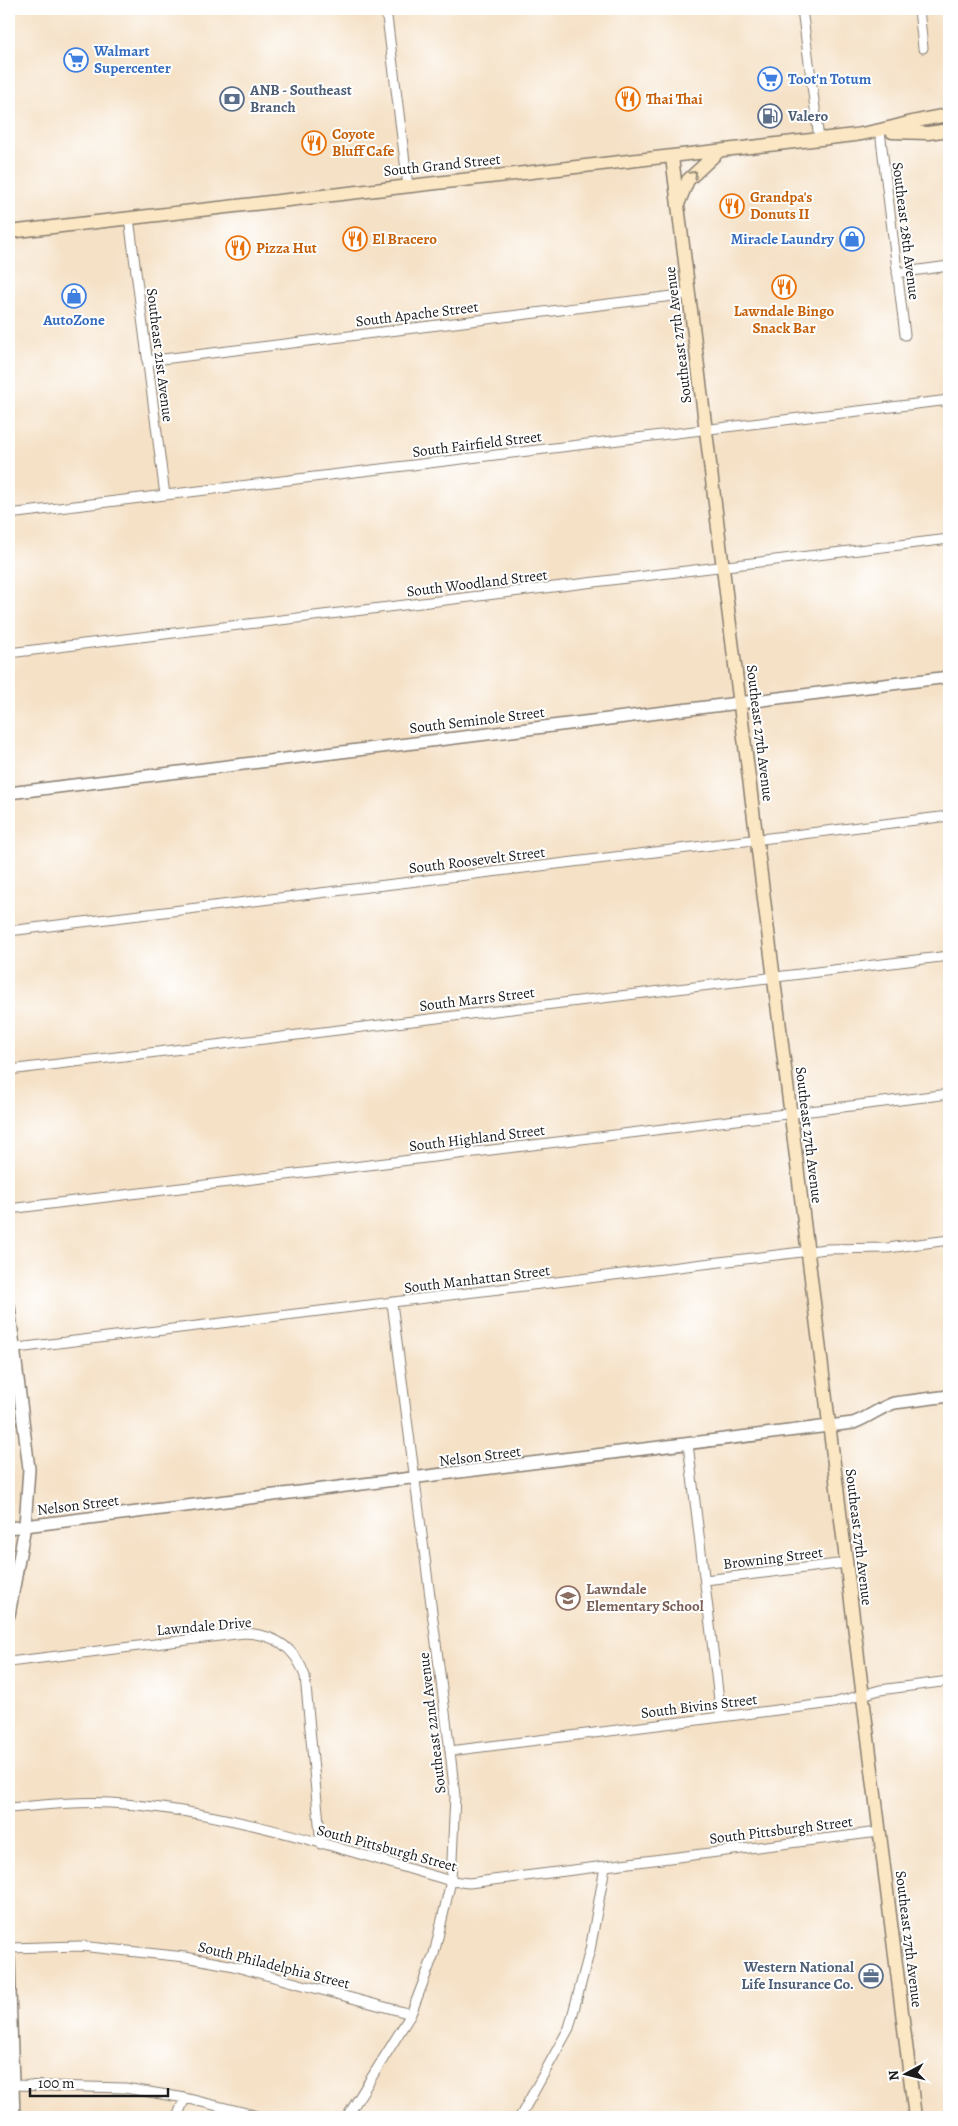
<svg xmlns="http://www.w3.org/2000/svg" width="958" height="2126" viewBox="0 0 958 2126" font-family="Alegreya,serif">
	<rect width="100%" height="100%" fill="#fff"/>
	<filter id="ink" filterUnits="userSpaceOnUse"><feTurbulence type="fractalNoise" baseFrequency=".02" numOctaves="2"/><feDisplacementMap in="SourceGraphic" scale="10" xChannelSelector="R" yChannelSelector="G"/><feConvolveMatrix kernelMatrix="1 2 1 2 8 2 1 2 1" color-interpolation-filters="sRGB"/></filter>
	<filter id="wash" filterUnits="userSpaceOnUse"><feTurbulence type="fractalNoise" baseFrequency=".0096" numOctaves="4" result="noise"/><feDisplacementMap in="SourceGraphic" scale="20" xChannelSelector="R" yChannelSelector="G"/><feGaussianBlur stdDeviation="1.12" result="paint"/><feColorMatrix in="noise" values="0 0 0 0 0 0 0 0 0 0 0 0 0 0 0 0 0 1.4 0 .05"/><feComposite in="paint" operator="in"/></filter>
	<g filter="url(#wash)">
		<rect width="100%" height="100%" fill="#f5e1c6"/>
	</g>
	<g filter="url(#ink)">
		<g fill="none" stroke-linecap="round" stroke-linejoin="round">
			<g stroke="#887e71" stroke-width="11">
				<path id="minor" d="M 386,9 L 408,186
					M 802,9 L 819,139
					M 919,9 L 923,48
					M 880,131 L 905,335
					M 129,218 L 165,495
					M 897,273 L 949,266
					M 147,361 L 689,294
					M 9,514 L 949,400
					M 9,653 L 949,539
					M 9,931 L 949,816
					M 9,1070 L 949,956
					M 9,1209 L 949,1094
					M 9,1349 L 826,1249 L 888,1248 L 949,1240
					M 688,1444 L 721,1716
					M 705,1580 L 846,1563
					M 9,1662 L 244,1633 C 275,1634 295,1647 305,1676 L 321,1844
					M 450,1751 L 833,1703 L 880,1690 L 949,1681
					M 9,1808 C 43,1805 77,1801 111,1803 C 227,1810 340,1849 451,1881 L 469,1883 L 879,1832
					M 9,1948 L 80,1946 L 185,1957 L 229,1965 L 411,2014
					M 13,2085 L 125,2088 L 185,2098 L 262,2117
					M 177,2117 L 185,2098
					M 347,2117 L 411,2014 L 434,1954 L 451,1881 L 455,1796 L 450,1751 L 392,1303
					M 520,2117 L 569,2028 L 590,1950 L 605,1867"/>
			</g>
			<g stroke="#887e71" stroke-width="14">
				<path id="tertiary" d="M 9,793 L 949,677
					M 9,1306 L 29,1469 L 25,1526 L 9,1615
					M 9,1528 L 853,1423 C 868,1418 879,1408 894,1403 L 949,1396
					M 9,1958 L 14,2117"/>
			</g>
			<g stroke="#887e71" stroke-width="15">
				<path id="secondary" d="M 892,132 L 928,133 L 949,130
					M 672,157 L 915,2117
					M 679,202 L 688,180 L 719,151
					M 9,232 L 855,135 C 887,130 917,119 949,115"/>
			</g>
			<use href="#minor" stroke="#fff" stroke-width="9"/>
			<use href="#tertiary" stroke="#fff" stroke-width="11"/>
			<use href="#secondary" stroke="#fbe7c3" stroke-width="12"/>
		</g>
		<defs><path id="oneway-chevron" d="M-2-3.5L2.5 0L-2 3.5" fill="none" stroke-width="1.6" stroke-linecap="round" stroke-linejoin="round" transform="scale(1.25)"/></defs>
		<use stroke="#978c78" href="#oneway-chevron" transform="translate(694 174) rotate(-47)"/>
	</g>
	<defs>
		<g id="supermarket-ring" transform="scale(1.25)"><circle r="9.5" fill="#fff" stroke="#3f7fe0" stroke-width="1.5"/><path d="M-6-5.5h2.5l.6 2H6L4.5 2H-2.5L-4.4-4H-6ZM-1.5 3.2a1.3 1.3 0 1 0 .1 0ZM3 3.2a1.3 1.3 0 1 0 .1 0Z" fill="#3f7fe0"/></g>
		<g id="bank-ring" transform="scale(1.25)"><circle r="9.5" fill="#fff" stroke="#5c6f8a" stroke-width="1.5"/><path d="M-6-4H6V4H-6ZM0-2.3a2.3 2.3 0 1 0 0 4.6a2.3 2.3 0 1 0 0-4.6Z" fill="#5c6f8a"/></g>
		<g id="restaurant-ring" transform="scale(1.25)"><circle r="9.5" fill="#fff" stroke="#e8710a" stroke-width="1.5"/><path d="M-5-6h1v4h1v-4h1v4h1v-4h1v5L-1.5 .5V6h-2V.5L-5-1ZM5-6V6H3V1.5H1.5Q1.5-4 5-6Z" fill="#e8710a"/></g>
		<g id="fuel-ring" transform="scale(1.25)"><circle r="9.5" fill="#fff" stroke="#5c6f8a" stroke-width="1.5"/><path d="M-5.5-6h7V0h2V4h1.3V-2.5L3-4.5l.8-.8L6-3V5H2.5V1h-1V6h-7ZM-4.2-4.7v3.2H.2V-4.7Z" fill="#5c6f8a"/></g>
		<g id="shop-ring" transform="scale(1.25)"><circle r="9.5" fill="#fff" stroke="#3f7fe0" stroke-width="1.5"/><path d="M-5-2.5h2.3a2.7 3.5 0 0 1 5.4 0H5L5.5 6h-11ZM-1.5-2.5h3a1.5 2.3 0 0 0-3 0Z" fill="#3f7fe0"/></g>
		<g id="school-ring" transform="scale(1.25)"><circle r="9.5" fill="#fff" stroke="#8d6e63" stroke-width="1.5"/><path d="M0-5L7-2L0 1L-7-2ZM-4 1L0 2.5L4 1V4Q0 6-4 4Z" fill="#8d6e63"/></g>
		<g id="office-ring" transform="scale(1.25)"><circle r="9.5" fill="#fff" stroke="#5c6f8a" stroke-width="1.5"/><path d="M-6-3h4V-5.5h4V-3h4V5H-6ZM-1-4.5V-3h2v-1.5ZM-6 0V1H6V0Z" fill="#5c6f8a"/></g>
	</defs>
	<g fill-rule="evenodd">
		<use href="#supermarket-ring" x="76" y="60"/>
		<use href="#supermarket-ring" x="770" y="79"/>
		<use href="#bank-ring" x="232" y="99"/>
		<use href="#restaurant-ring" x="628" y="99"/>
		<use href="#fuel-ring" x="770" y="116"/>
		<use href="#restaurant-ring" x="314" y="143"/>
		<use href="#restaurant-ring" x="732" y="206"/>
		<use href="#restaurant-ring" x="355" y="239"/>
		<use href="#shop-ring" x="852" y="239"/>
		<use href="#restaurant-ring" x="238" y="248"/>
		<use href="#restaurant-ring" x="784" y="287"/>
		<use href="#shop-ring" x="74" y="296"/>
		<use href="#school-ring" x="568" y="1598"/>
		<use href="#office-ring" x="871" y="1976"/>
	</g>
	<g text-anchor="middle" stroke-width="4" stroke-linejoin="round" paint-order="stroke">
		<g font-size="15" font-weight="bold" fill="#366cbe" stroke="#fff" text-anchor="start">
			<text x="94" y="56">Walmart<tspan x="94" dy="17">Supercenter</tspan></text>
			<text x="788" y="84">Toot'n Totum</text>
			<text x="834" y="244" text-anchor="end">Miracle Laundry</text>
			<text x="74" y="325" text-anchor="middle">AutoZone</text>
		</g>
		<g font-size="15" font-weight="bold" fill="#4e5e75" stroke="#fff" text-anchor="start">
			<text x="250" y="95">ANB - Southeast<tspan x="250" dy="17">Branch</tspan></text>
			<text x="788" y="121">Valero</text>
			<text x="854" y="1972" text-anchor="end">Western National<tspan x="854" dy="17">Life Insurance Co.</tspan></text>
		</g>
		<g font-size="15" font-weight="bold" fill="#c56008" stroke="#fff" text-anchor="start">
			<text x="646" y="104">Thai Thai</text>
			<text x="332" y="139">Coyote<tspan x="332" dy="17">Bluff Cafe</tspan></text>
			<text x="750" y="202">Grandpa's<tspan x="750" dy="17">Donuts II</tspan></text>
			<text x="372" y="244">El Bracero</text>
			<text x="256" y="253">Pizza Hut</text>
			<text x="784" y="316" text-anchor="middle">Lawndale Bingo<tspan x="784" dy="17">Snack Bar</tspan></text>
		</g>
		<g font-size="15" fill="#1c1c1c" stroke="#fff">
			<text transform="translate(442 165) rotate(-6)" y="5">South Grand Street</text>
			<text transform="translate(906 231) rotate(83)" y="5">Southeast 28th Avenue</text>
			<text transform="translate(417 314) rotate(-7)" y="5">South Apache Street</text>
			<text transform="translate(678 335) rotate(-97)" y="5">Southeast 27th Avenue</text>
			<text transform="translate(160 355) rotate(83)" y="5">Southeast 21st Avenue</text>
			<text transform="translate(477 444) rotate(-7)" y="5">South Fairfield Street</text>
			<text transform="translate(477 583) rotate(-7)" y="5">South Woodland Street</text>
			<text transform="translate(477 720) rotate(-7)" y="5">South Seminole Street</text>
			<text transform="translate(760 733) rotate(83)" y="5">Southeast 27th Avenue</text>
			<text transform="translate(477 860) rotate(-7)" y="5">South Roosevelt Street</text>
			<text transform="translate(477 999) rotate(-7)" y="5">South Marrs Street</text>
			<text transform="translate(809 1135) rotate(83)" y="5">Southeast 27th Avenue</text>
			<text transform="translate(477 1138) rotate(-7)" y="5">South Highland Street</text>
			<text transform="translate(477 1279) rotate(-7)" y="5">South Manhattan Street</text>
			<text transform="translate(480 1456) rotate(-7)" y="5">Nelson Street</text>
			<text transform="translate(78 1505) rotate(-7)" y="5">Nelson Street</text>
			<text transform="translate(859 1537) rotate(83)" y="5">Southeast 27th Avenue</text>
			<text transform="translate(773 1558) rotate(-7)" y="5">Browning Street</text>
			<text transform="translate(204 1626) rotate(-5)" y="5">Lawndale Drive</text>
			<text transform="translate(699 1706) rotate(-7)" y="5">South Bivins Street</text>
			<text transform="translate(432 1723) rotate(-97)" y="5">Southeast 22nd Avenue</text>
			<text transform="translate(781 1830) rotate(-7)" y="5">South Pittsburgh Street</text>
			<text transform="translate(387 1848) rotate(15)" y="5">South Pittsburgh Street</text>
			<text transform="translate(909 1939) rotate(83)" y="5">Southeast 27th Avenue</text>
			<text transform="translate(274 1965) rotate(14)" y="5">South Philadelphia Street</text>
		</g>
		<g font-size="15" font-weight="bold" fill="#785e54" stroke="#fff" text-anchor="start">
			<text x="586" y="1594">Lawndale<tspan x="586" dy="17">Elementary School</tspan></text>
		</g>
	</g>
	<rect width="958" height="2126" fill="none" stroke="#fff" stroke-width="30"/>
	<g transform="translate(906 2074) rotate(263)" stroke="#ffffff" stroke-width="4" paint-order="stroke">
	<path d="M0-4L9 19L0 12L-9 19Z" fill="#1c1c1c"/>
	<text y="-8" font-size="14" font-weight="bold" text-anchor="middle" fill="#1c1c1c">N</text>
	</g>
	<path d="M30 2088v8h138v-8" fill="none" stroke="#1c1c1c" stroke-width="2.5"/>
	<text x="38" y="2088" font-size="15" fill="#1c1c1c" stroke="#ffffff" stroke-width="4" paint-order="stroke">100 m</text>
</svg>
